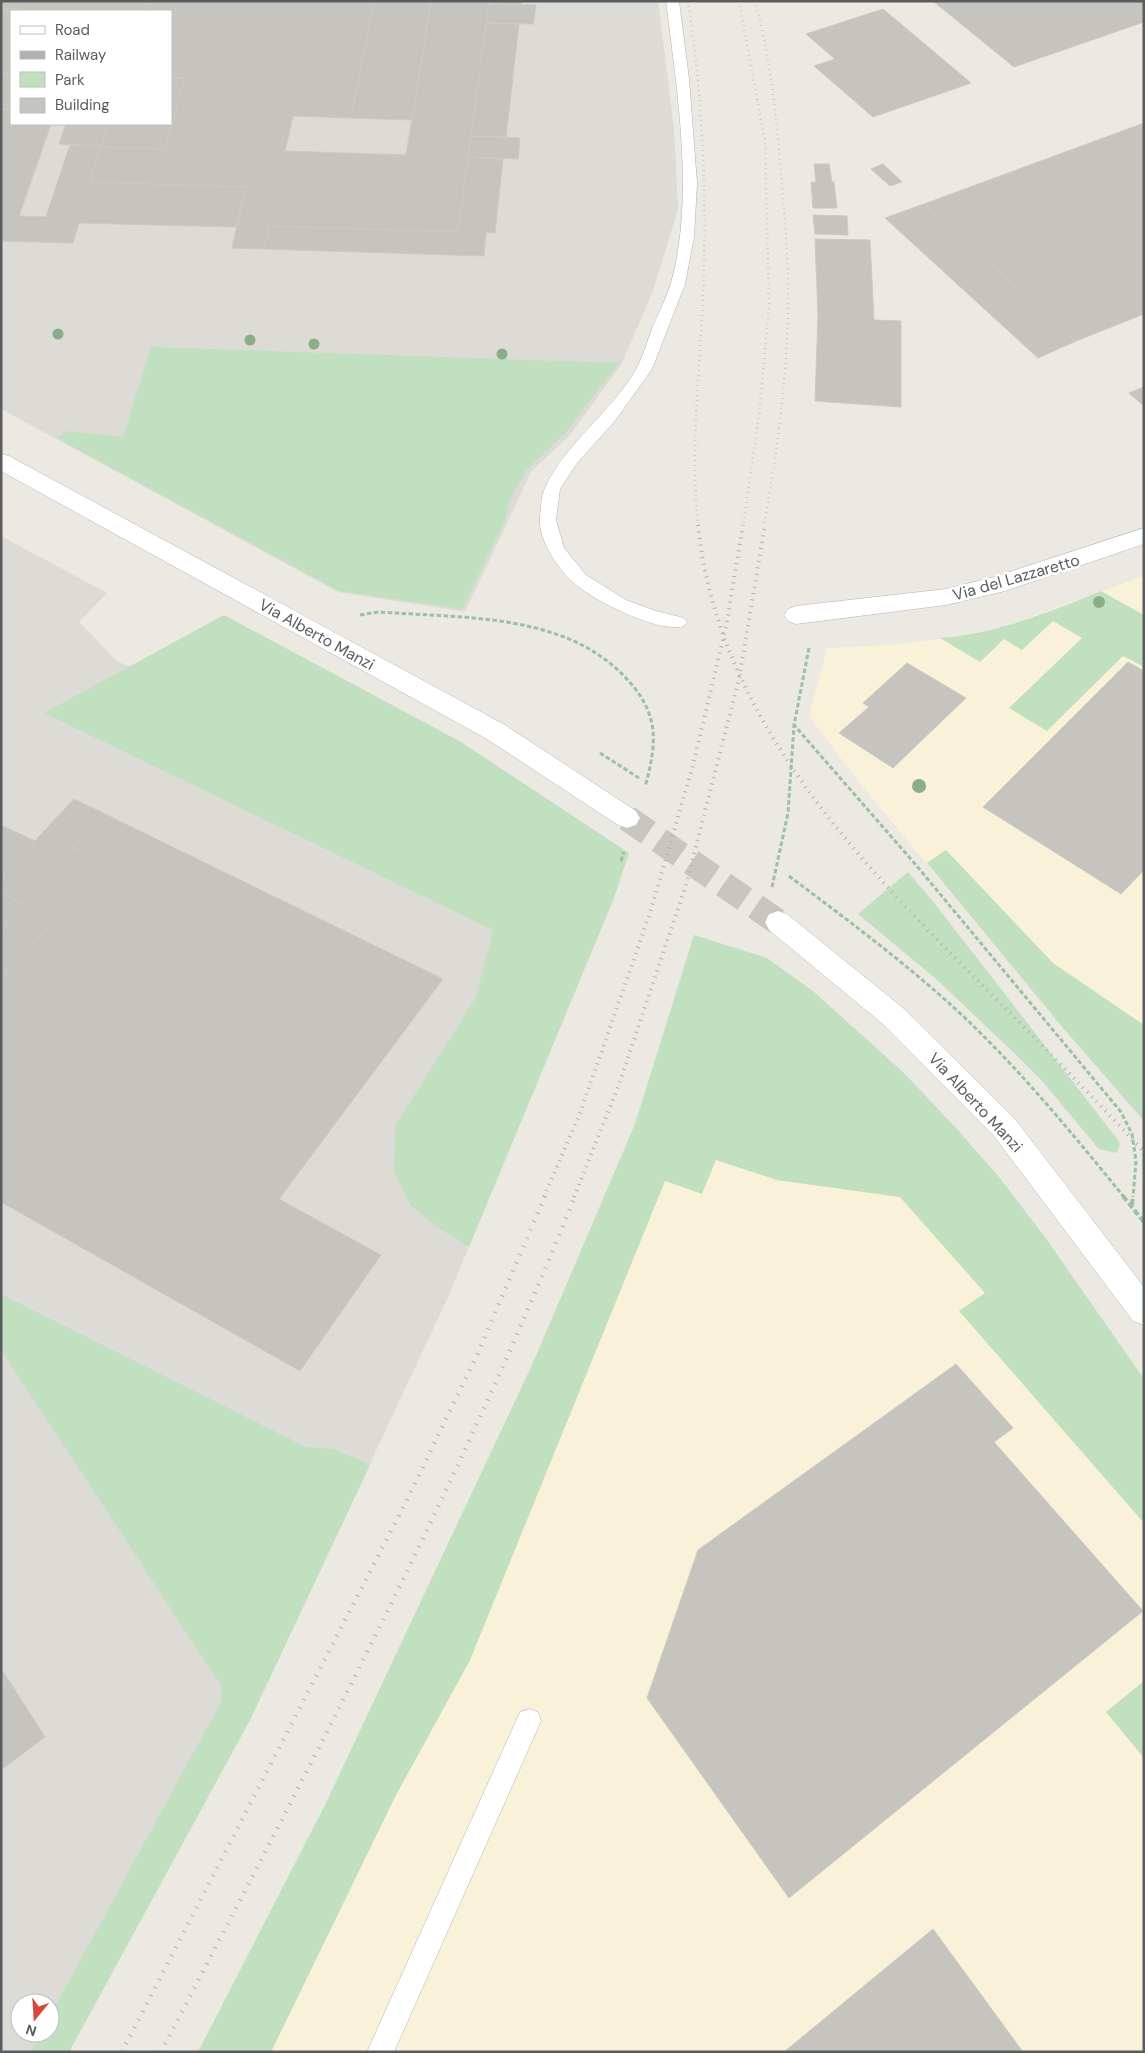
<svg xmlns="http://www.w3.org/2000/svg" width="1145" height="2053" viewBox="0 0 1145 2053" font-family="'DM Sans',sans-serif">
	<rect width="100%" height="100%" fill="#ebe9e1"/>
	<path fill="#f9f2d8" d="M 1144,576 L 1144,1121 L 1063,1028 L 858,781 L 809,716 L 827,648 L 889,645 L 950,638 L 1006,626 Z
		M 715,1160 L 777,1180 L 900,1197 L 985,1293 L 960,1311 L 1144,1523 L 1144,1681 L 1106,1712 L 1144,1758 L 1144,2052 L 271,2052 L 395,1797 L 470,1660 L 665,1181 Z"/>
	<path fill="#dddbd6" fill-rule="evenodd" d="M 1,1 L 658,1 L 674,129 L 678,209 L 653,291 L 621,365 L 570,435 L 531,472 L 465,612 L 338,592 L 1,409 ZM 11,11 L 171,11 L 171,124 L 11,124 Z
		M 1,536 L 107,593 L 79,622 L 117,661 L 614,898 L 448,1297 L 251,1718 L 69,2052 L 1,2052 ZM 20,2003 L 50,2003 L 50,2033 L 20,2033 Z"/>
	<path fill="#c0e0c0" d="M 151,347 L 619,363 L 566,432 L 526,471 L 511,498 L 505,521 L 462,609 L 339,591 L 57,438 L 68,431 L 123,437 Z
		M 1101,591 L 1144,615 L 1144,667 L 1123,656 L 1047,731 L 1009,708 L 1082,638 L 1053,621 L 1022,650 L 1004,639 L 980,662 L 940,638 C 995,634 1050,612 1101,591 Z
		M 224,615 L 461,742 L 629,853 L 614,898 L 469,1247 L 440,1229 L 410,1205 L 394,1171 L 395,1126 L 476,997 L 493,930 L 44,713 Z
		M 946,850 L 1053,963 L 1144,1025 L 1144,1121 L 1063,1028 L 927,863 Z
		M 908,872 L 935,904 L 1118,1140 L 1120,1146 L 1116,1153 L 1099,1149 L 1042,1081 L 1013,1052 L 935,978 L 858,914 Z
		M 694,935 L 767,958 L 814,992 L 853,1027 L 904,1073 L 955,1127 L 999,1177 L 1045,1237 L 1144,1379 L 1144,1523 L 959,1311 L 985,1293 L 900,1197 L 777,1180 L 716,1160 L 702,1194 L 665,1181 L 470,1660 L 395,1797 L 271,2052 L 198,2052 L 325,1805 L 532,1365 L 635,1124 Z
		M 1,1294 L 306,1447 L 334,1449 L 370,1465 L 251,1718 L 69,2052 L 31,2052 L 41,2033 L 50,2033 L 50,2016 L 221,1702 L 222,1687 L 1,1350 Z
		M 1144,1681 L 1144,1758 L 1106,1712 Z"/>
	<path fill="#c6c4be" stroke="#cfcac0" d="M 1,1 L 148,1 L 145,11 L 1,9 Z
		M 148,1 L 374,1 L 351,118 L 293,116 L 285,151 L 406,155 L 431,1 L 489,1 L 458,232 L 269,226 L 264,249 L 232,248 L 246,187 L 90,182 L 101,147 L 165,149 L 185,78 L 171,78 L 171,11 L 145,11 Z
		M 374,1 L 431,1 L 412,120 L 351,118 Z
		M 489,1 L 522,1 L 521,5 L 489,4 Z
		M 933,1 L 1144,1 L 1144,22 L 1014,67 Z
		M 489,4 L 536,5 L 533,24 L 486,23 Z
		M 1,9 L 30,10 L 11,11 L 11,73 L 1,73 Z
		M 883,9 L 971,83 L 873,117 L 814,66 L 835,59 L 806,34 Z
		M 486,23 L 519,24 L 506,137 L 471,136 Z
		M 1,73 L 11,73 L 11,109 L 1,109 Z
		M 171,78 L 185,78 L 165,149 L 101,147 L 108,124 L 171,124 Z
		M 1,109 L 11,109 L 11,124 L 51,124 L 19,216 L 46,217 L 70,145 L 101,146 L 90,182 L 246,187 L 236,227 L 79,223 L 73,243 L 1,241 Z
		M 1144,123 L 1144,314 L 1076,341 L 924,204 Z
		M 66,124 L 108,124 L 101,146 L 59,144 Z
		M 471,136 L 520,138 L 518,159 L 468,157 Z
		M 468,157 L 503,159 L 495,233 L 486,232 L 484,256 L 264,249 L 269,226 L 458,232 Z
		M 814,164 L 829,164 L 832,182 L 834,182 L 837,208 L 813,208 L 811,182 L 816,182 Z
		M 883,164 L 902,182 L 890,186 L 871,169 Z
		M 924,204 L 1076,341 L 1038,358 L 885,218 Z
		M 813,215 L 847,216 L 848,235 L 815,234 Z
		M 815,239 L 870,240 L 874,320 L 901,321 L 901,407 L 815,401 L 818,315 Z
		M 1144,387 L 1144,406 L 1129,393 Z
		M 1128,662 L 1144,671 L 1144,870 L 1121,894 L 983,807 Z
		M 907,663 L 966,698 L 893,768 L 839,733 L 869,707 L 863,703 Z
		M 74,799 L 103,813 L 73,847 L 106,863 L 1,979 L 1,932 L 26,905 L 1,893 L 1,877 Z
		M 103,813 L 443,979 L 279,1199 L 381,1255 L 300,1371 L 1,1202 L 1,979 L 106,863 L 73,847 Z
		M 1,825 L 35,841 L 1,877 Z
		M 1,893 L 26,905 L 1,932 Z
		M 956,1364 L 1013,1428 L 994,1442 L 1143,1611 L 789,1898 L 647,1698 L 698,1550 Z
		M 1,1669 L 8,1679 L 1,1685 Z
		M 8,1679 L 45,1737 L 1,1770 L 1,1685 Z
		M 933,1929 L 1023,2052 L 784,2052 Z"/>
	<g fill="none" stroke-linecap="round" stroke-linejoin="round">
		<path stroke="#c7c6c1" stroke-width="26" stroke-dasharray="26 13" stroke-linecap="butt" d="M 627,818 L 778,922"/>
		<g stroke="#b2b4b7" stroke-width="1">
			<path id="service" d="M 666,1 L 679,1 L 689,79 L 697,183 L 694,237 L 685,284 L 652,369 L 614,422 L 577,463 L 560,489 L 556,520 L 564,548 L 586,575 L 626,600 L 656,611 L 684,618 L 687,622 L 684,626 C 660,634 592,600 574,583 C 558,569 538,540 540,517 C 541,509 541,496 545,488 C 566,442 612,412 637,368 C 643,356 647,342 652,329 C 658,314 666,299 671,283 C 695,197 677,90 666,1 Z
				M 529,1709 L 538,1712 L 541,1721 L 394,2052 L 367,2052 L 520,1712 Z"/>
		</g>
		<g stroke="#b2b4b7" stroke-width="1">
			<path id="minor" d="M 1144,528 L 1144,544 L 1005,591 L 946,605 L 796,624 L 788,621 L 784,615 L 788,609 L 796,606 L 946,589 L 994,577 Z"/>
		</g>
		<g stroke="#b3b6ba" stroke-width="1">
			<path id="secondary" d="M 1,454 L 9,456 L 505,725 L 636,811 L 640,818 L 636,825 L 627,828 L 618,825 L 487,739 L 1,471 Z
				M 778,911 L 787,914 L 903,1008 L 1014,1118 L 1144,1287 L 1144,1325 L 1133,1321 L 994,1136 L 883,1024 L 769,930 L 765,922 L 769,914 Z"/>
		</g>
		<path stroke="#9ac0a5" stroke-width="3" stroke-dasharray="4.5 2.5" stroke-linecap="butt" d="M 360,615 L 378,612 L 395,613 C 473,618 566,616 624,676 C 659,712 658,740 645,787
			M 809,648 L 794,725 L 916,865 L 1121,1112 L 1132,1134 L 1136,1161 L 1133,1197
			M 600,753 L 639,778
			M 621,861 L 624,852
			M 789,876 C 841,915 892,953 941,996 C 1009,1056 1067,1127 1124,1197
			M 772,887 L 788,813 L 794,725"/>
		<path stroke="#9ac0a5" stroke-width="4" stroke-dasharray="6 3" stroke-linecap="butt" d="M 1123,1196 L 1144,1222
			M 1132,1205 L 1133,1196"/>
		<use href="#service" fill="#fff" fill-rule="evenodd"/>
		<use href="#minor" fill="#fff" fill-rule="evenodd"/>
		<use href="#secondary" fill="#fff" fill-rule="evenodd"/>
		<path stroke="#b0b1b1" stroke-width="2.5" stroke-dasharray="0.5 4.5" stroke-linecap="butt" d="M 688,1 C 703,99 707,197 703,296 C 700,373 690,449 698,526
			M 739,1 L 765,142 L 769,307 L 759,415 L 743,526
			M 755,1 C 769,53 775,107 780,161 C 784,210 789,260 788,309 C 787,381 776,455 764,526"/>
		<path stroke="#b0b1b1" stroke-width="4" stroke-dasharray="1 5.5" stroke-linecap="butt" d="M 698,525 C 718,718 858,861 988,991 C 1041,1044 1093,1097 1144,1152
			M 544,1197 L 580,1113 L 650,913 L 692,769 L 726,627 L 743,525
			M 574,1197 L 618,1087 L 686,885 L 739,679 L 765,525"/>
		<path stroke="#b0b1b1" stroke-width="4.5" stroke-dasharray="1 8" stroke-linecap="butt" d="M 122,2052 L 407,1500 L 477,1355 L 545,1196
			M 161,2052 C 307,1771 457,1491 575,1196"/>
	</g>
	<g fill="#8bad88">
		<circle cx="58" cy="334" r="5.5"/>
		<circle cx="250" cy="340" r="5.5"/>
		<circle cx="314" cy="344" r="5.5"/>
		<circle cx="502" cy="354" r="5.5"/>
		<circle cx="1099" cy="602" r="6"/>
		<circle cx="919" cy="786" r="7"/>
	</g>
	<g text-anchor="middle" stroke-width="5" stroke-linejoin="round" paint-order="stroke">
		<g font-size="16" fill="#5a5d60" stroke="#fff">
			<text transform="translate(1016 577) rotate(-16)" y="6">Via del Lazzaretto</text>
			<text transform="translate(317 634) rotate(29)" y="6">Via Alberto Manzi</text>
			<text transform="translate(976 1102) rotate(47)" y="6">Via Alberto Manzi</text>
		</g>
	</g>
	<rect width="1145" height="2053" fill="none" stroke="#5a5d60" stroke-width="5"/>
	<rect x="10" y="10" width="162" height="115" fill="#ffffff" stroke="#bdbebf"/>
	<rect x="20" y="26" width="25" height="8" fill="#ffffff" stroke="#bdbebf"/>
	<text x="55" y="35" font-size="15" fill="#5a5d60">Road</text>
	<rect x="20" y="51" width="25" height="8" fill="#b0b1b1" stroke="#bdbebf"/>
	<text x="55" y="60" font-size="15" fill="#5a5d60">Railway</text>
	<rect x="20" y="72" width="25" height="15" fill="#c0e0c0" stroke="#bdbebf"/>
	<text x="55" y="85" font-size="15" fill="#5a5d60">Park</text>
	<rect x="20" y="98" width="25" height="15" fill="#c6c4be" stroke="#bdbebf"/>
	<text x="55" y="110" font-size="15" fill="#5a5d60">Building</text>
	<g transform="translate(35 2018) rotate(198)"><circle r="24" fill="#ffffff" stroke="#bdbebf"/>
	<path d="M0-4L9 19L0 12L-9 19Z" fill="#d5493d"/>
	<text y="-8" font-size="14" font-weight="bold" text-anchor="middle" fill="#5a5d60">N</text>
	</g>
</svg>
